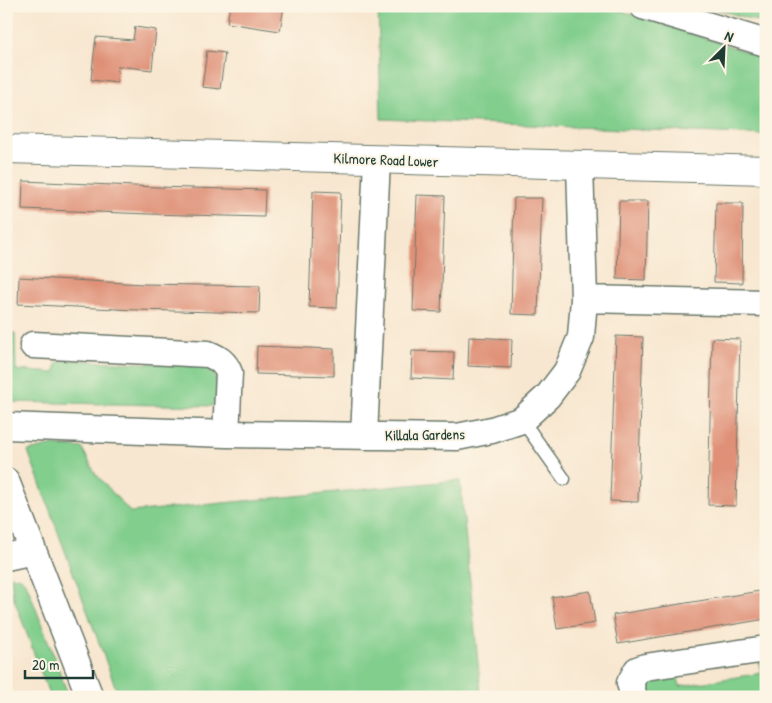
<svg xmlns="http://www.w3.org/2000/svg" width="772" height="703" viewBox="0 0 772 703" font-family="'Patrick Hand',sans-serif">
	<rect width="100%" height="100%" fill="#fcf5e5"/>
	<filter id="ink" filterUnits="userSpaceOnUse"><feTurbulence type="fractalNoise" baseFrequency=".02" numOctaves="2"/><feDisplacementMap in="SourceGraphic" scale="10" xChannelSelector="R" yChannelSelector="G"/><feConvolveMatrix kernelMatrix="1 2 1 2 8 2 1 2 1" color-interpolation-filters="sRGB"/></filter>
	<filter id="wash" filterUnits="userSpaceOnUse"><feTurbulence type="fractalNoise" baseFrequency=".0096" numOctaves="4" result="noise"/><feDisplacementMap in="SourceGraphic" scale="20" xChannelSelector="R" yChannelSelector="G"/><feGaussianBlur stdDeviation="1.12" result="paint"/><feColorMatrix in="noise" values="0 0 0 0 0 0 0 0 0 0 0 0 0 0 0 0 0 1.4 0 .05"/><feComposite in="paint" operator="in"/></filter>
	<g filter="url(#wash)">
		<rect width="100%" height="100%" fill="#f8e7d0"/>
		<path fill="#81ce8d" stroke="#508660" d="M 378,6 L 607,6 L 766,58 L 766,135 L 381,119 Z
			M 706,6 L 766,6 L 766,24 Z
			M 6,173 L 10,173 L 9,323 L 6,323 Z
			M 6,333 L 15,333 L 16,370 L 55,373 L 57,363 L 62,360 L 193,365 C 217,369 216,376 218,398 L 213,406 L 6,402 Z
			M 54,445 L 82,448 L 95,473 L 130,512 L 460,480 L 481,693 L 437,697 L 119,697 L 28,451 Z
			M 11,576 L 20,577 L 27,585 L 69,697 L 50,697 L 13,596 Z
			M 766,656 L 766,697 L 644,697 L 642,680 L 676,669 L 680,686 L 761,673 L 758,658 Z"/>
		<g id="blocks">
			<path fill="#df9077" d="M 230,6 L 284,6 L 280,31 L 227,23 Z
				M 135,27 L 156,30 L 152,70 L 118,66 L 117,83 L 91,80 L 96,37 L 133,40 Z
				M 207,51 L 225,53 L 220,89 L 202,87 Z
				M 23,181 L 157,187 L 265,190 L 264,217 L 149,214 L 22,209 Z
				M 313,191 L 341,192 L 337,308 L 309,307 Z
				M 417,195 L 445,196 L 441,312 L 413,311 Z
				M 514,198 L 542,198 L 538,315 L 511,314 Z
				M 619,201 L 648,201 L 646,280 L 617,279 Z
				M 716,203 L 743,203 L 742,283 L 714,282 Z
				M 19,277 L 143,284 L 260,286 L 259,313 L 135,310 L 18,304 Z
				M 616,336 L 643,337 L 638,502 L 610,501 Z
				M 469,337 L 512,339 L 511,368 L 468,366 Z
				M 712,338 L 740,339 L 736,506 L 708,505 Z
				M 257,346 L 334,349 L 334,376 L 256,374 Z
				M 412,351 L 454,352 L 453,380 L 411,378 Z
				M 766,590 L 766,619 L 618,644 L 613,615 Z
				M 590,591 L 595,623 L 557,629 L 552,597 Z"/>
		</g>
	</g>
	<g filter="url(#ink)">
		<use href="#blocks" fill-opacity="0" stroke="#6b786b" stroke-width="1"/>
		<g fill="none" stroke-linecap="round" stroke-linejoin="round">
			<g stroke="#6b786b" stroke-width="15">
				<path id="service" d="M 522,420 L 564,479"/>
			</g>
			<g stroke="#6b786b" stroke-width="29">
				<path id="minor" d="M 643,6 L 766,43
					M 584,299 L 766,303
					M 33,345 L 208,354 C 218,358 225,362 229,373 L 226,434
					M 6,426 L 226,434 L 457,437 L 492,430 L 522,420 L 548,396 L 567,371 L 581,337 L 584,299 L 580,165
					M 364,436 L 377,160
					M 6,481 L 90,697
					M 6,557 L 33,551
					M 634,697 L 630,683 L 637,670 L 645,667 L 766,649"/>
			</g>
			<g stroke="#6b786b" stroke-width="30">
				<path id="tertiary" d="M 6,149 L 766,170"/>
			</g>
			<use href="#service" stroke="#fff" stroke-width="12"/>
			<use href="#minor" stroke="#fff" stroke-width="26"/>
			<use href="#tertiary" stroke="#fff" stroke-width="28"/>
		</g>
	</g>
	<g text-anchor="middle" stroke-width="4" stroke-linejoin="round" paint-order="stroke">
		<g font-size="15" fill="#1f3d34" stroke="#fcf5e5">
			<text transform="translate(386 160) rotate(2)" y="5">Kilmore Road Lower</text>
			<text transform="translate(425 435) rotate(-1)" y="5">Killala Gardens</text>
		</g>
	</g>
	<rect width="772" height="703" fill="none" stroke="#fcf5e5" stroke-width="25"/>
	<g transform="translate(724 48) rotate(24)" stroke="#fcf5e5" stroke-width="4" paint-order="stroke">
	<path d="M0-4L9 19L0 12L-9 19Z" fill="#1f3d34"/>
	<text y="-8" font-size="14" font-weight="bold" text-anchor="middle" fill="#1f3d34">N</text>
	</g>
	<path d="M25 670v8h68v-8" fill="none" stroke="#1f3d34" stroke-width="2.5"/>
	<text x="32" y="670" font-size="15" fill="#1f3d34" stroke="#fcf5e5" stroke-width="4" paint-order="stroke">20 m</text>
</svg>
